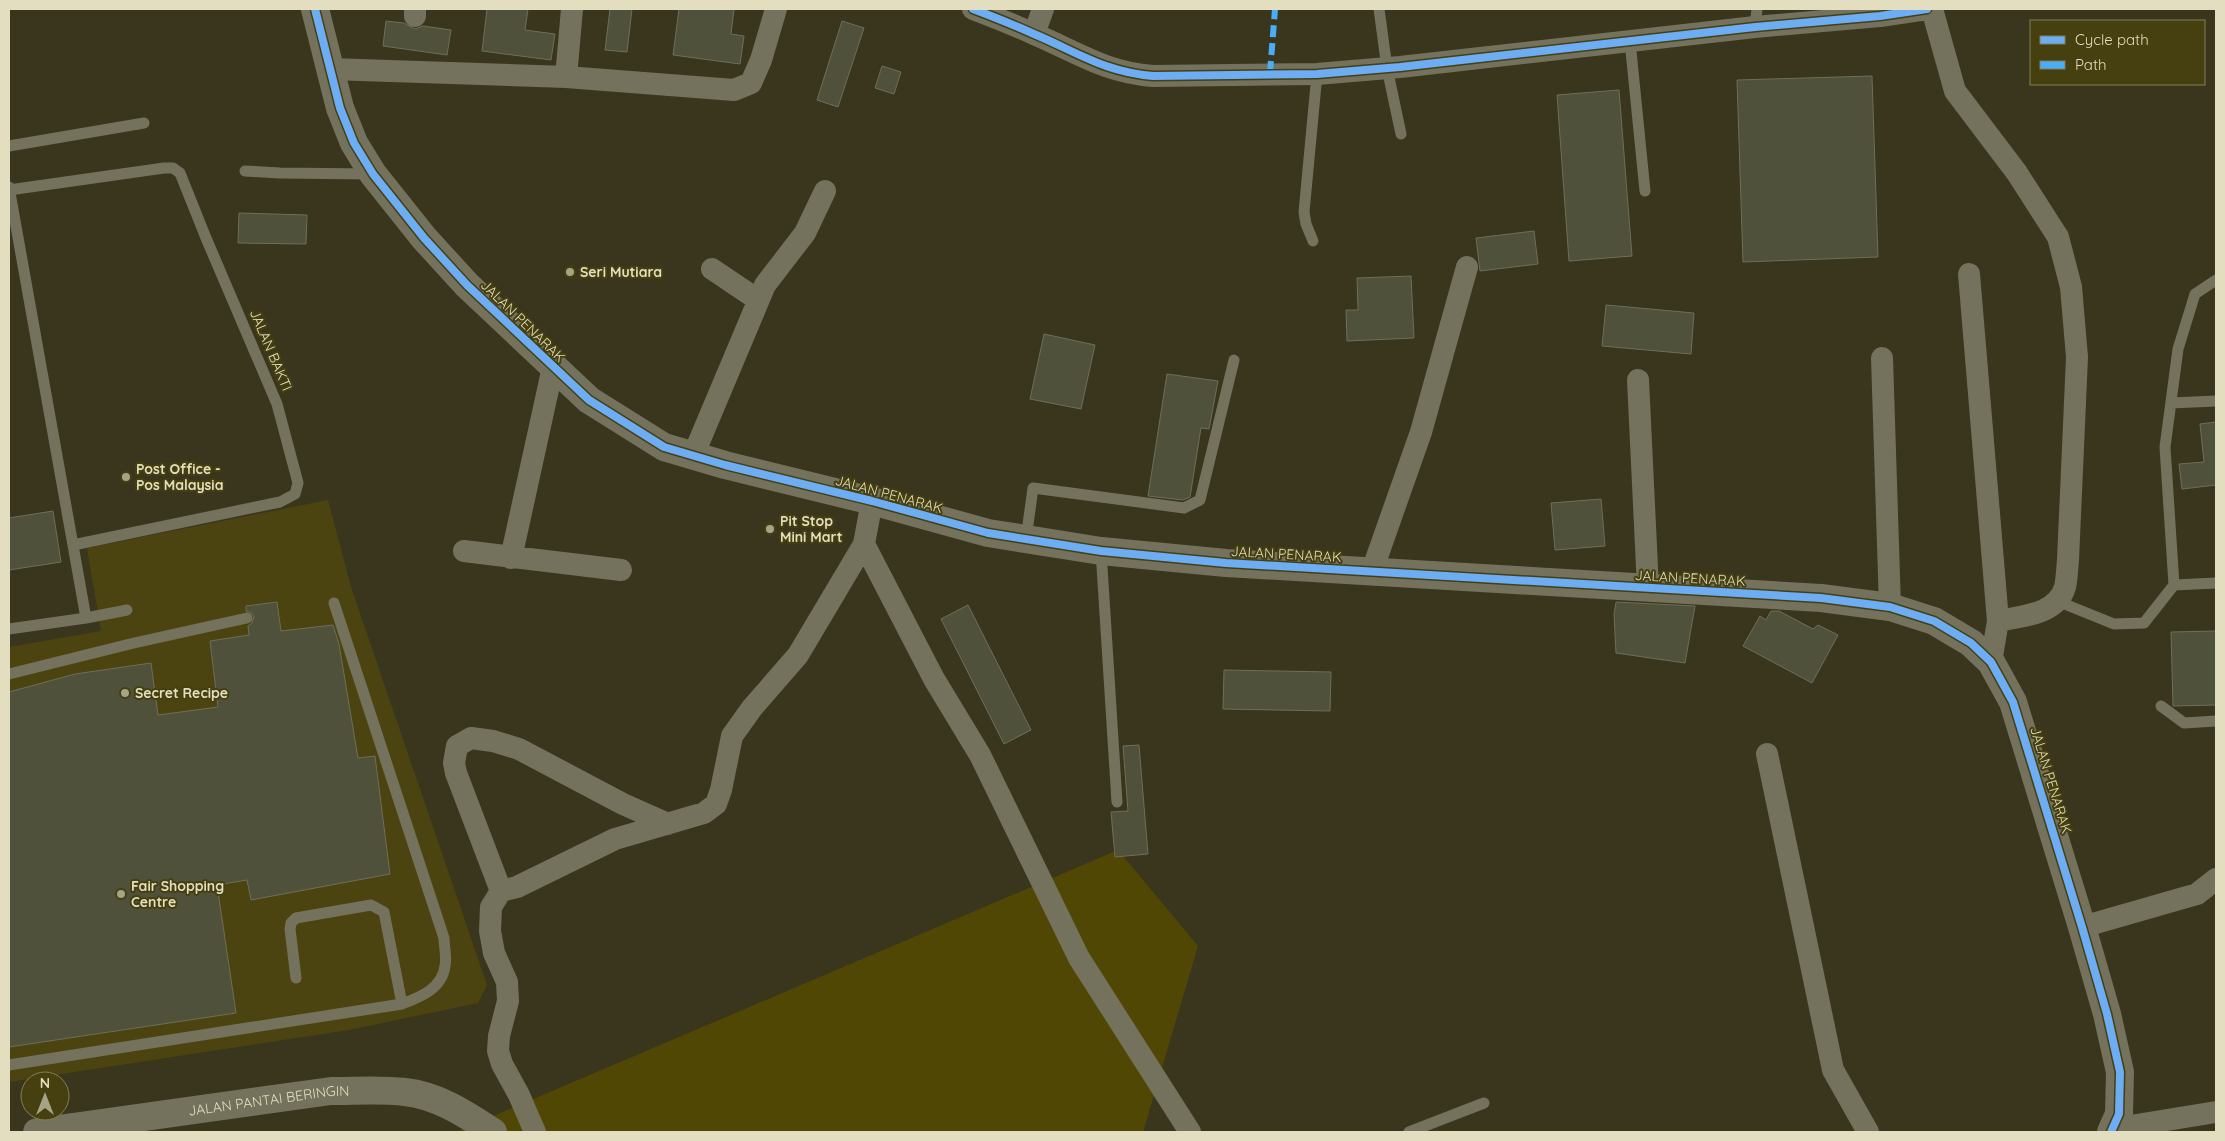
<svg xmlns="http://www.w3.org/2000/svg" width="2225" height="1141" viewBox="0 0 2225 1141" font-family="Quicksand,sans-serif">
	<rect width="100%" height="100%" fill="#39361d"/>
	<path fill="#4b4410" d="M 328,500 L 351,587 L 487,985 L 478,1003 L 349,1030 L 9,1082 L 9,647 L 101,631 L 87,548 Z"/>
	<path fill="#514704" d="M 1118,850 L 1198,946 L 1143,1132 L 456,1132 Z"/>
	<path fill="#50513b" stroke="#6d6f58" d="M 487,9 L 528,9 L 525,30 L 555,34 L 551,60 L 482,51 Z
		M 610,9 L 632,9 L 627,52 L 605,50 Z
		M 679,9 L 734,9 L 731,34 L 744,36 L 740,64 L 673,55 Z
		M 386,21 L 404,23 L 415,29 L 423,26 L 451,30 L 447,55 L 383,46 Z
		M 842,21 L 864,28 L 838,107 L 817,100 Z
		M 882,66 L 901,72 L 894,94 L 875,88 Z
		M 1872,76 L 1878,257 L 1743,262 L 1737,80 Z
		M 1619,90 L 1632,256 L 1569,261 L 1557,95 Z
		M 239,213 L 307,215 L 306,244 L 238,243 Z
		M 1534,231 L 1538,264 L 1480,271 L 1476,238 Z
		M 1411,276 L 1414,338 L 1347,341 L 1346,310 L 1358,310 L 1357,278 Z
		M 1606,305 L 1694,313 L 1691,354 L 1602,346 Z
		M 1044,334 L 1095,345 L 1081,409 L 1030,399 Z
		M 1167,374 L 1218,381 L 1209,429 L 1201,428 L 1190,497 L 1183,500 L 1148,496 Z
		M 2216,422 L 2216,485 L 2182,489 L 2179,464 L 2204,462 L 2200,424 Z
		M 1601,499 L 1605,546 L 1555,550 L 1551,503 Z
		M 53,511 L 61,562 L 9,570 L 9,518 Z
		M 277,602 L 281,631 L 333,625 L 339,644 L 358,758 L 375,756 L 390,874 L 251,900 L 247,880 L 217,885 L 236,1013 L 9,1047 L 9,692 L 75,674 L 151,663 L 158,715 L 218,707 L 210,641 L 249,635 L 248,626 L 252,623 L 254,617 L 252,613 L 246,611 L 246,606 Z
		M 1616,602 L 1695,606 L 1685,663 L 1616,653 L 1614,614 Z
		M 968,605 L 1031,730 L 1004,744 L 941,619 Z
		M 1771,611 L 1779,611 L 1813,629 L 1818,625 L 1838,635 L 1812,683 L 1743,646 L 1760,616 L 1766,620 Z
		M 2216,631 L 2216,705 L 2173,706 L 2171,632 Z
		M 1224,670 L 1331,672 L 1330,711 L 1223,709 Z
		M 1139,745 L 1148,854 L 1115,857 L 1111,812 L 1128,811 L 1123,746 Z"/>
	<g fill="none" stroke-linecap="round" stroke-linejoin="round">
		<path stroke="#74725c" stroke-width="11" d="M 1379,9 L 1387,68 L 1401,134
			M 1755,27 L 1757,9
			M 1630,41 L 1645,191
			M 9,146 L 144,123
			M 245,171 L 280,173 L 371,174
			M 9,187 L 86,618 L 127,610
			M 9,190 L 164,168 L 173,168 L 180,173 L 206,238 L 277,404 L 298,483 L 295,494 L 280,502 L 73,545
			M 1313,241 L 1306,224 L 1304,212 L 1317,74
			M 2171,403 L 2216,401
			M 1026,539 L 1033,488 L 1184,508 L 1200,500 L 1234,360
			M 1101,551 L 1117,802
			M 2174,585 L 2216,583
			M 2057,601 L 2114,624 L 2144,623 L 2174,585 L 2165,447 L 2178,349 L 2195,294 L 2216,280
			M 9,629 L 86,618
			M 9,674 L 134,643 L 247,618
			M 2161,706 L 2184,723 L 2216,721
			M 296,978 L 290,929 L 291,923 L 296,918 L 371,905 L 384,912 L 402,1004
			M 9,1065 L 402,1004 C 420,997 442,989 445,966 C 447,957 444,946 444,938 L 334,603
			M 1409,1132 L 1484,1103"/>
		<path stroke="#74725c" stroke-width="22" d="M 973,9 C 994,17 1014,25 1034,34 C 1077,52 1104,72 1153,76 L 1317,74 L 1400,67 L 1755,27 L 1880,16 L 1927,9
			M 1932,9 L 1955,91 L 2017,173 L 2058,237 L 2071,287 L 2077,357 L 2068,560 C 2067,569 2067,579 2065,587 C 2057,615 2021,616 1998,621
			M 415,16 L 415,9
			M 1034,34 L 1043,9
			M 330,69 L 566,77 L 734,90 L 751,83 L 761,60 L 776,9
			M 566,77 L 572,9
			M 712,269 L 758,300
			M 1969,274 L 1998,621 L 1991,662
			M 1882,358 L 1890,607
			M 1638,380 L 1648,588
			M 693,456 L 765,285 L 805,233 L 825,191
			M 864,544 L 934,679 L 980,755 L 1079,958 L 1190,1132
			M 464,551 L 621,570
			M 511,558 L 553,367
			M 1372,571 L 1421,432 L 1467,267
			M 1767,754 L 1833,1070 L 1868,1132
			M 501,891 L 456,773 L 454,763 L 457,746 L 471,738 L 493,741 L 519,749 L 623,804 L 668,824
			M 2082,927 L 2197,894 L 2216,879
			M 2112,1129 L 2216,1112
			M 535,1132 L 519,1095 L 502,1064 L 498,1051 L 499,1036 L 508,1001 L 507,982 L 494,953 L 490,931 L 491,907 L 501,891 L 517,887 L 615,839 L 704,813 L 716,804 L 721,790 L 732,736 L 752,708 L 798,655 L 864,544 L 872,501"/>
		<g stroke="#74725c" stroke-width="28">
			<path d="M 315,9 L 340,108 L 354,143 L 373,174 L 424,238 L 467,285 L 589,400 L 664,447 L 725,465 L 872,501 L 988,533 L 1101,551 L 1226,563 L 1821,598 L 1890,607 L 1934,621 L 1971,643 L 1991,662 L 2013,702 L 2082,927 L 2107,1014 L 2120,1072 L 2119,1114 L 2111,1132"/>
			<path id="s1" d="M 37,1132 L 331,1091 C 356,1091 381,1089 405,1092 C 437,1095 467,1115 493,1132"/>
		</g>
		<path stroke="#49aef6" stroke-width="6" stroke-dasharray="12 6" stroke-linecap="butt" d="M 1270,73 L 1275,9"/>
		<g stroke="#463f10" stroke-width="11">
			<path id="cycleway" d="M 315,9 L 340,108 L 354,143 L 373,174 L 424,238 L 467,285 L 589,400 L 664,447 L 725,465 L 872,501 L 988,533 L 1101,551 L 1226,563 L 1821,598 L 1890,607 L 1934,621 L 1971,643 L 1991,662 L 2013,702 L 2082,927 L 2107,1014 L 2120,1072 L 2119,1114 L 2111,1132
				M 973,9 C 994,17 1014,25 1034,34 C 1077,52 1104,72 1153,76 L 1317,74 L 1400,67 L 1755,27 L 1880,16 L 1927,9"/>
		</g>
		<use href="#cycleway" stroke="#6dadf4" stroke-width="8"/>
	</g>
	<g fill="#a7a386" stroke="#463f10" stroke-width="2">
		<circle cx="570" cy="272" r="5"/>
		<circle cx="126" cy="477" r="5"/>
		<circle cx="770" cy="529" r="5"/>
		<circle cx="125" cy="693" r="5"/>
		<circle cx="121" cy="894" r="5"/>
	</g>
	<g text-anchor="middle" stroke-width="4" stroke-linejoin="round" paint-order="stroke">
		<g font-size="14" font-weight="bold" fill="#e2debf" stroke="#463f10" text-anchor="start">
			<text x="580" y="277">Seri Mutiara</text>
			<text x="136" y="474">Post Office -<tspan x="136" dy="16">Pos Malaysia</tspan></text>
			<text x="780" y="526">Pit Stop<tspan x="780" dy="16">Mini Mart</tspan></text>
			<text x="135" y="698">Secret Recipe</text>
			<text x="131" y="891">Fair Shopping<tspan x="131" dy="16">Centre</tspan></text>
		</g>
		<g font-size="14" fill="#e2debf" stroke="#463f10">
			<text transform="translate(523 321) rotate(44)" y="5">JALAN PENARAK</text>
			<text transform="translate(271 350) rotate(67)" y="5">JALAN BAKTI</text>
			<text transform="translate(889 494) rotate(15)" y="5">JALAN PENARAK</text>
			<text transform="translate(1286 554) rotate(3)" y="5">JALAN PENARAK</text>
			<text transform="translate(1690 578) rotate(3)" y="5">JALAN PENARAK</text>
			<text transform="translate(2051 780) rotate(73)" y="5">JALAN PENARAK</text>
			<text dy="5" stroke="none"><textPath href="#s1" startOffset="234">JALAN PANTAI BERINGIN</textPath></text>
		</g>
	</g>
	<rect width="2225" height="1141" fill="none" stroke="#e2debf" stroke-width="20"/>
	<rect x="2030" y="20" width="175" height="65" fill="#463f10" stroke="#847f56"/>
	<rect x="2040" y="36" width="25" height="8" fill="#6dadf4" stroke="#847f56"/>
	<text x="2075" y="45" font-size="15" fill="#e2debf">Cycle path</text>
	<rect x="2040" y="61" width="25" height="8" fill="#49aef6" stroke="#847f56"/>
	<text x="2075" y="70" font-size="15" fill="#e2debf">Path</text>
	<g transform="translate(45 1096)"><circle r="24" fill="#463f10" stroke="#847f56"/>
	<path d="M0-4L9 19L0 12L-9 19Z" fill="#a7a386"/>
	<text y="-8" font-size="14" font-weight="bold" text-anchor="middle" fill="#e2debf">N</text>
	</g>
</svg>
